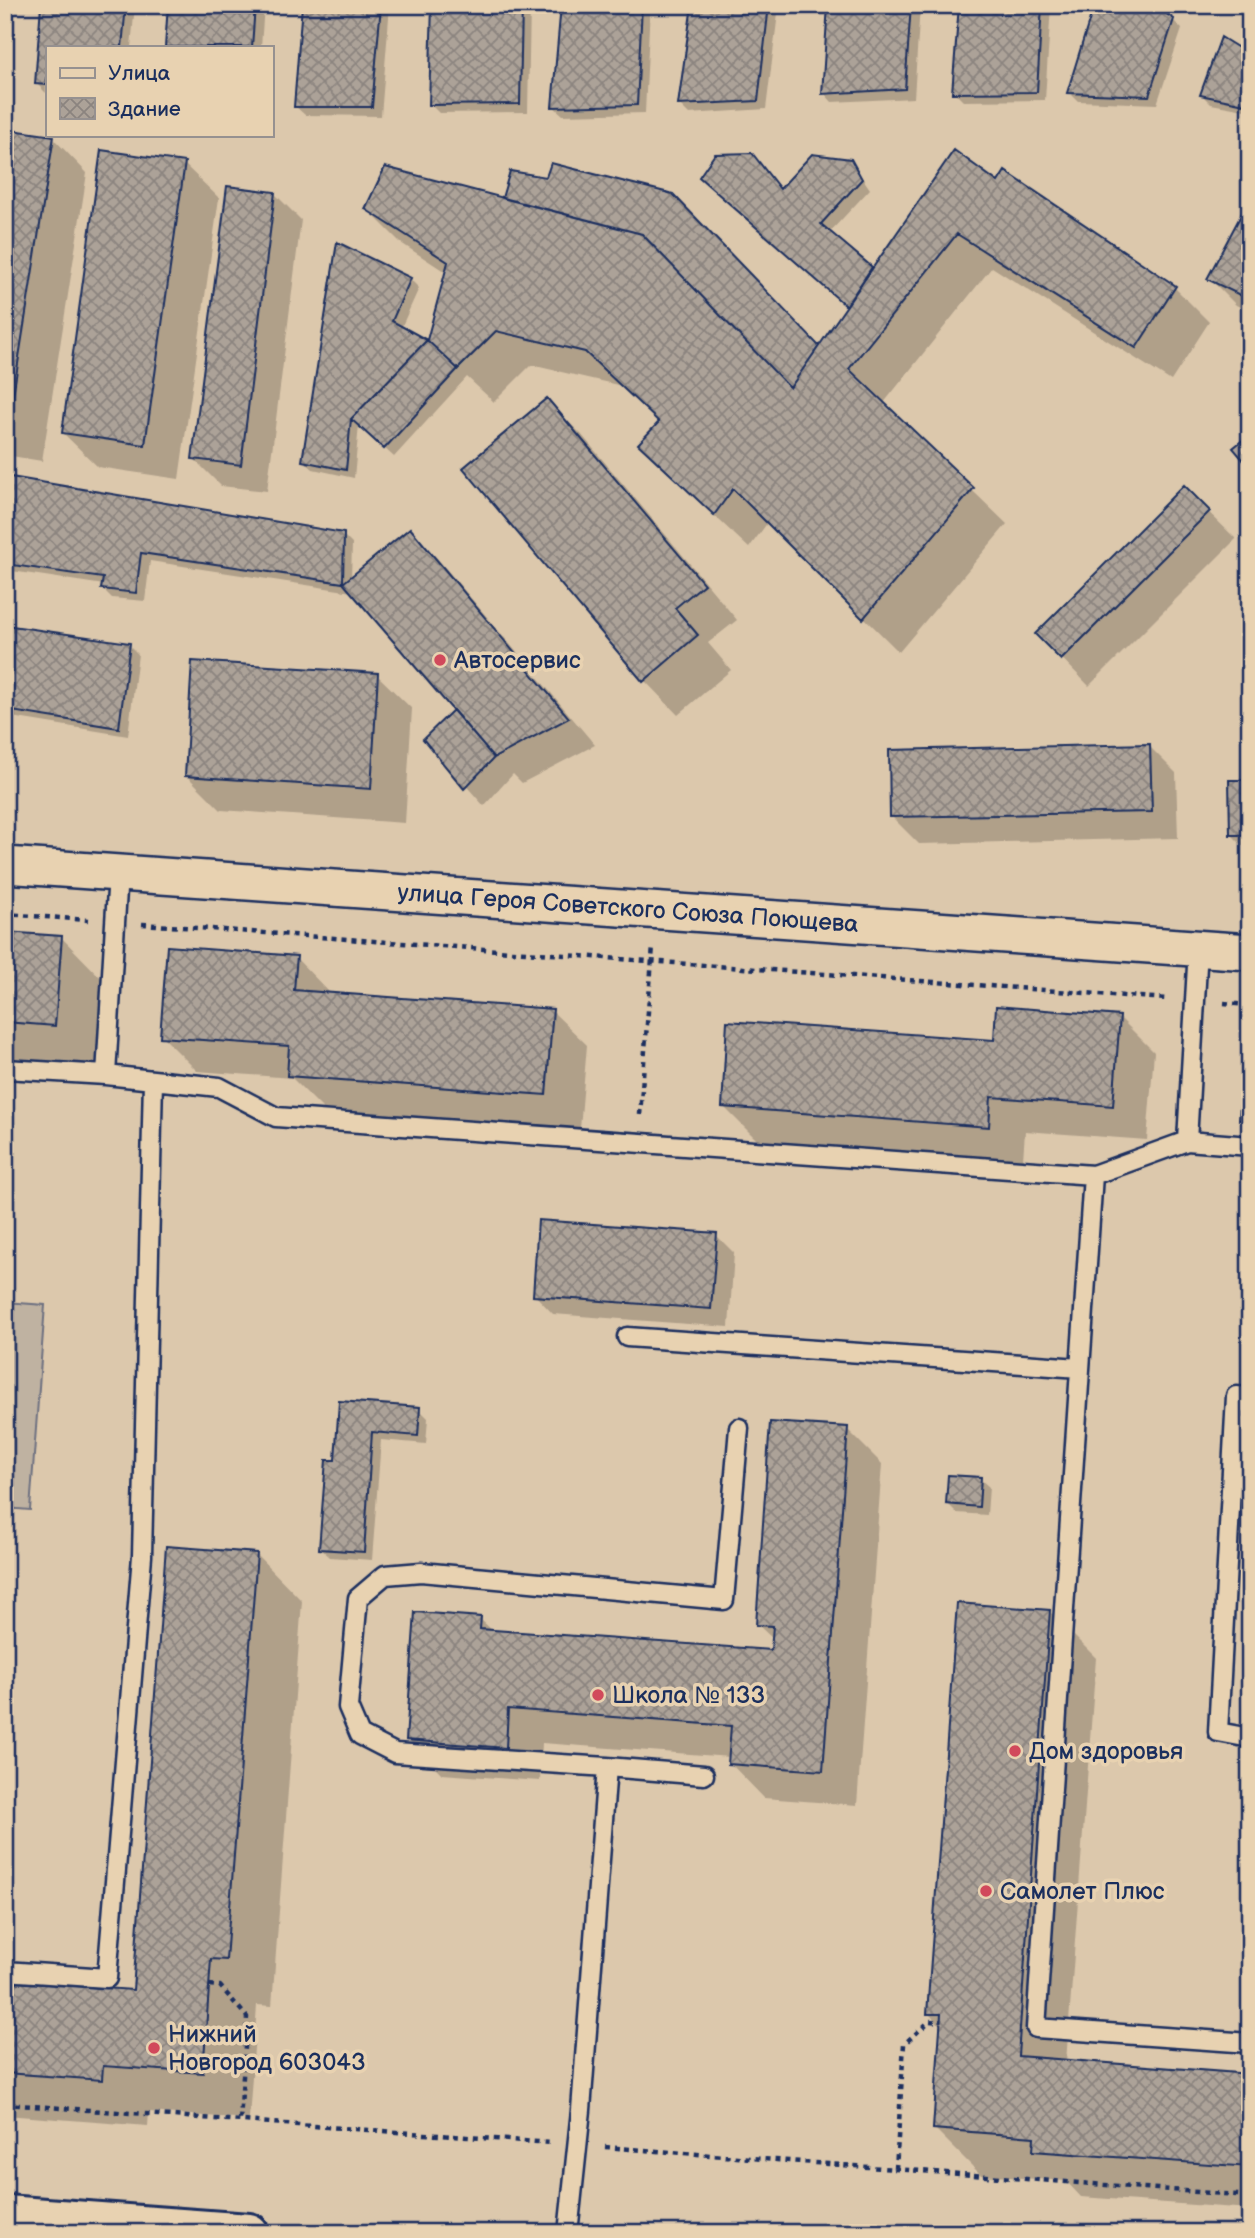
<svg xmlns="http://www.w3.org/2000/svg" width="1255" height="2238" viewBox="0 0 1255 2238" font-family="'Balsamiq Sans',sans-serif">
	<defs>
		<pattern id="building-cross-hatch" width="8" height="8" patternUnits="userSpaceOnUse" patternTransform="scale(1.75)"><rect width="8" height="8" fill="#aca298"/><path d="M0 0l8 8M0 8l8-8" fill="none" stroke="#8b847f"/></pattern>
	</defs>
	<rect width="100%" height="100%" fill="#dcc8ac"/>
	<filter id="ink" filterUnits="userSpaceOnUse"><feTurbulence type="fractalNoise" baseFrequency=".0143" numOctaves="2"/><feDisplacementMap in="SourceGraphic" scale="14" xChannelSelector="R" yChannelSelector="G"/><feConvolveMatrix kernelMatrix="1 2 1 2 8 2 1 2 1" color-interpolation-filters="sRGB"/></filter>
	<g filter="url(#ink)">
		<path fill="#bfb2a1" stroke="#6d7080" stroke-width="2" d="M 5,1302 L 45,1305 L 30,1510 L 5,1508 Z"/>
		<path fill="#0003" d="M 43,5 L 135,5 L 131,47 L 47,47 L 46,93 L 37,84 Z
			M 170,5 L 264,5 L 261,47 L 167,47 Z
			M 304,5 L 390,5 L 381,116 L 305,115 L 296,107 Z
			M 434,5 L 530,5 L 528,112 L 439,113 L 430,104 Z
			M 563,5 L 650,5 L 645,113 L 563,115 L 554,107 Z
			M 693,5 L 779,5 L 766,109 L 689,114 L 680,105 Z
			M 829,5 L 920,5 L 914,98 L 832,102 L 824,93 Z
			M 961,5 L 1051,5 L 1045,100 L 963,101 L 954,92 Z
			M 1173,20 L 1182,29 L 1157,104 L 1078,101 L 1069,92 Z
			M 1250,57 L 1250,111 L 1211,104 L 1202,95 Z
			M 5,131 L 53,138 L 87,173 L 42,461 L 5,455 Z
			M 850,160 L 870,189 L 829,233 L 873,270 L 998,185 L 1175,288 L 1209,322 L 1171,381 L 992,267 L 883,404 L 1007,524 L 899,652 L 768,522 L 749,548 L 675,479 L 661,423 L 622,386 L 531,365 L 494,402 L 467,377 L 394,457 L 359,425 L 354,478 L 313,469 L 304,461 L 410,279 L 419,288 L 401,328 L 428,343 L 447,273 L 401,243 L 367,209 L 819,348 L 848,307 L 711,186 L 760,164 L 781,191 Z
			M 184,164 L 219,198 L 179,479 L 98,467 L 63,433 Z
			M 274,193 L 301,220 L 267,491 L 221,486 L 194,459 Z
			M 1250,202 L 1250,312 L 1236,305 L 1209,278 Z
			M 546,400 L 581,434 L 737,620 L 708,643 L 731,670 L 678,715 L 644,680 Z
			M 5,477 L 343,535 L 352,544 L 351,579 L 410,531 L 437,558 L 595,745 L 522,783 L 513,774 L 484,806 L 425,739 L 455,711 L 352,592 L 150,561 L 145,601 L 112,598 L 103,589 L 104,585 L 5,570 Z
			M 1184,488 L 1236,539 L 1089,686 L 1038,634 Z
			M 5,627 L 129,645 L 138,654 L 128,736 L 5,716 Z
			M 377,675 L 412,709 L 405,823 L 221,810 L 186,775 Z
			M 1149,746 L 1176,773 L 1178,838 L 919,844 L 892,817 Z
			M 1250,782 L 1250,853 L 1232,835 Z
			M 5,933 L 61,937 L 107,984 L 101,1072 L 5,1065 Z
			M 296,958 L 331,994 L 552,1011 L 587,1045 L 580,1129 L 323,1109 L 292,1078 L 197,1071 L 162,1036 Z
			M 1119,1017 L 1154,1052 L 1147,1140 L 1025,1131 L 1023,1160 L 758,1141 L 723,1106 L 995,1042 Z
			M 1250,1031 L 1250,1128 L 1241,1119 Z
			M 716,1235 L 734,1253 L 729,1327 L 553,1314 L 535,1295 Z
			M 341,1403 L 419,1409 L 428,1418 L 426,1444 L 381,1440 L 372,1560 L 330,1557 L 321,1549 L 337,1462 Z
			M 847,1429 L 882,1464 L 857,1805 L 764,1798 L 730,1763 L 730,1757 L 542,1743 L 540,1781 L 442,1774 L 408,1739 L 480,1619 L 493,1631 L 773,1652 L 774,1640 L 757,1624 Z
			M 980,1479 L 989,1487 L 987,1515 L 957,1513 L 948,1504 Z
			M 256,1554 L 302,1601 L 272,2006 L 257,2005 L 249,2119 L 149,2112 L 148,2126 L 5,2115 L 5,1982 L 134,1992 Z
			M 1050,1612 L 1096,1658 L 1066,2062 L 1250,2075 L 1250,2209 L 1081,2197 L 1066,2181 L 981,2175 L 935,2129 L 942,2027 L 928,2013 Z"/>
		<path fill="url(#building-cross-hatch)" stroke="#1b2f5e" stroke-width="2" d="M 41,5 L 126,5 L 122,47 L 47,47 L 47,85 L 35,84 Z
			M 168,5 L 255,5 L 252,47 L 165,47 Z
			M 302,5 L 381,5 L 372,107 L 294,107 Z
			M 432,5 L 522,5 L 520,104 L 429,105 Z
			M 561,5 L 642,5 L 637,105 L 552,107 Z
			M 692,5 L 769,5 L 758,101 L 678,105 Z
			M 828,5 L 911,5 L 905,89 L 822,94 Z
			M 959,5 L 1042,5 L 1037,92 L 952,93 Z
			M 1094,5 L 1153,5 L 1174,19 L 1149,96 L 1067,93 Z
			M 1221,37 L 1250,55 L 1250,105 L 1200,95 Z
			M 5,129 L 54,136 L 8,427 L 5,427 Z
			M 101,150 L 185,162 L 145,445 L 62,433 Z
			M 954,150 L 998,182 L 1005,171 L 1176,286 L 1136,348 L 957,234 L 849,369 L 974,488 L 863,619 L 733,489 L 714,515 L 638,444 L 659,422 L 585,352 L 496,331 L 458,369 L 427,340 L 448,262 L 365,209 L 385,167 L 642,234 L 790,388 Z
			M 752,153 L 780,189 L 812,154 L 851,159 L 862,179 L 821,224 L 872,267 L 846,306 L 699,177 L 715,154 Z
			M 551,163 L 673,194 L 819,346 L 790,388 L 642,234 L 502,198 L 510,171 L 546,177 Z
			M 227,186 L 275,192 L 241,465 L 192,459 Z
			M 1250,198 L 1250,300 L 1207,279 Z
			M 337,242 L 411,278 L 392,321 L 427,340 L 351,419 L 346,470 L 302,461 Z
			M 427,340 L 458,369 L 384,449 L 351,419 Z
			M 547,398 L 704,584 L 675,608 L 698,635 L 643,682 L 463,468 Z
			M 1250,434 L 1250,468 L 1233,448 Z
			M 5,476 L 344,533 L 343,583 L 141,553 L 136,593 L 101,589 L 103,578 L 5,564 Z
			M 1184,485 L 1210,511 L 1061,660 L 1035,634 Z
			M 410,528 L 569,718 L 494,758 L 343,583 Z
			M 5,625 L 130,643 L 119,728 L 5,710 Z
			M 192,661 L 378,673 L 371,789 L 185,776 Z
			M 453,710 L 494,758 L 464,789 L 423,739 Z
			M 1150,744 L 1152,812 L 890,817 L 889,750 Z
			M 1229,780 L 1250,780 L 1250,835 L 1230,835 Z
			M 5,932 L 62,936 L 55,1026 L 5,1022 Z
			M 167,946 L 297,956 L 294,990 L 553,1009 L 546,1095 L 287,1076 L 289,1046 L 160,1037 Z
			M 996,1006 L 1120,1016 L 1113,1106 L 991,1097 L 989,1127 L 722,1107 L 727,1021 L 994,1040 Z
			M 1245,1029 L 1250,1029 L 1250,1120 L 1239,1120 Z
			M 538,1220 L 717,1233 L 711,1309 L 533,1296 Z
			M 339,1401 L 420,1407 L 418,1436 L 372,1432 L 364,1552 L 319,1549 L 326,1460 L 335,1460 Z
			M 770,1422 L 848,1427 L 823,1771 L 728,1764 L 731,1726 L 508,1709 L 506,1748 L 406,1740 L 415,1612 L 481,1617 L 480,1629 L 771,1650 L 773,1626 L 756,1625 Z
			M 948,1475 L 981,1477 L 979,1507 L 946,1504 Z
			M 166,1546 L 257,1553 L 226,1960 L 211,1959 L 203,2073 L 103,2066 L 102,2080 L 5,2073 L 5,1981 L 133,1990 Z
			M 957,1603 L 1050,1610 L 1018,2056 L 1250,2074 L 1250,2167 L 1033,2151 L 1034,2137 L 933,2129 L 941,2014 L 927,2014 Z
			M 1250,1642 L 1250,1708 L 1245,1708 Z"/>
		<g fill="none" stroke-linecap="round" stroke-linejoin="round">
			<g stroke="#1b2f5e" stroke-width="23">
				<path id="service" d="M 118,873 L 106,1075 L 219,1087 L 276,1117 L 1093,1175 L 1187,1141 L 1198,948
					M 5,1069 L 106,1075
					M 1187,1141 L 1250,1146
					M 1093,1175 L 1036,2028 L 1250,2043
					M 627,1337 L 1080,1368
					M 1250,1397 L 1236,1396 L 1218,1732 L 1250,1738
					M 607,1767 L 704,1775
					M 5,1971 L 107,1978 L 142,1556 L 153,1080
					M 568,2233 L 581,2110 L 607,1767 L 395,1753 L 360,1735 L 348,1707 L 358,1598 L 385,1575 L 421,1572 L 724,1600 L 739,1428"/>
			</g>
			<g stroke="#1b2f5e" stroke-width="40">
				<path id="minor" d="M 5,865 L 1250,952"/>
			</g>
			<g stroke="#1b2f5e" stroke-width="44">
				<path id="secondary" d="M 5,2215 L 249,2233"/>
			</g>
			<path stroke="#1b2f5e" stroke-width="4.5" stroke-dasharray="5 5" stroke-linecap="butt" d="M 5,914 L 88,920
				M 142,924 L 1167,999
				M 1224,1003 L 1250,1005
				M 640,1115 L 653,946
				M 209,1985 L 220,1986 L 247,2017 L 240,2121
				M 5,2104 L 551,2143
				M 605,2147 L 1250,2196
				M 896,2169 L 904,2044 L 930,2021 L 941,2022"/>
			<use href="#service" stroke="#e8d2b1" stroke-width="18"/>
			<use href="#minor" stroke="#e8d2b1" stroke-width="35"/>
			<use href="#secondary" stroke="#e8d2b1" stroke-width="38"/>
		</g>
	</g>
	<g fill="#d1495b" stroke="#e8d2b1" stroke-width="2.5">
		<circle cx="440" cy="660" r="7"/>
		<circle cx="598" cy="1695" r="7"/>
		<circle cx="1015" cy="1751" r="7"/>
		<circle cx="986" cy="1891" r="7"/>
		<circle cx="154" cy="2048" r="7"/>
	</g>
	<g text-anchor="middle" stroke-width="7" stroke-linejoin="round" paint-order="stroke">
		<g font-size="24" fill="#1b2f5e" stroke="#e8d2b1" text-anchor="start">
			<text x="454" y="668">Автосервис</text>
			<text x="612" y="1703">Школа № 133</text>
			<text x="1029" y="1759">Дом здоровья</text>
			<text x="1000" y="1899">Самолет Плюс</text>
			<text x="168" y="2042">Нижний<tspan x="168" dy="28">Новгород 603043</tspan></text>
		</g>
		<g font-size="24" fill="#1b2f5e" stroke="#e8d2b1">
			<text transform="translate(628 908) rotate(4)" y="8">улица Героя Советского Союза Поющева</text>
		</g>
	</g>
	<rect width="1255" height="2238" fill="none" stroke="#e8d2b1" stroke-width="28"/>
	<rect x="14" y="14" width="1227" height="2210" fill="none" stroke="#1b2f5e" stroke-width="2.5" filter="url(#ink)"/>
	<rect x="46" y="46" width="228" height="91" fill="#e8d2b1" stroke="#969190" stroke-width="2"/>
	<rect x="60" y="68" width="35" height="10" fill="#e8d2b1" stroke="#969190" stroke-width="2"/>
	<text x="108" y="80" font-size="21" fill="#1b2f5e">Улица</text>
	<rect x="60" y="98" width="35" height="21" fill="url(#building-cross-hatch)" stroke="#969190" stroke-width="2"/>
	<text x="108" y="116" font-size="21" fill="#1b2f5e">Здание</text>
</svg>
